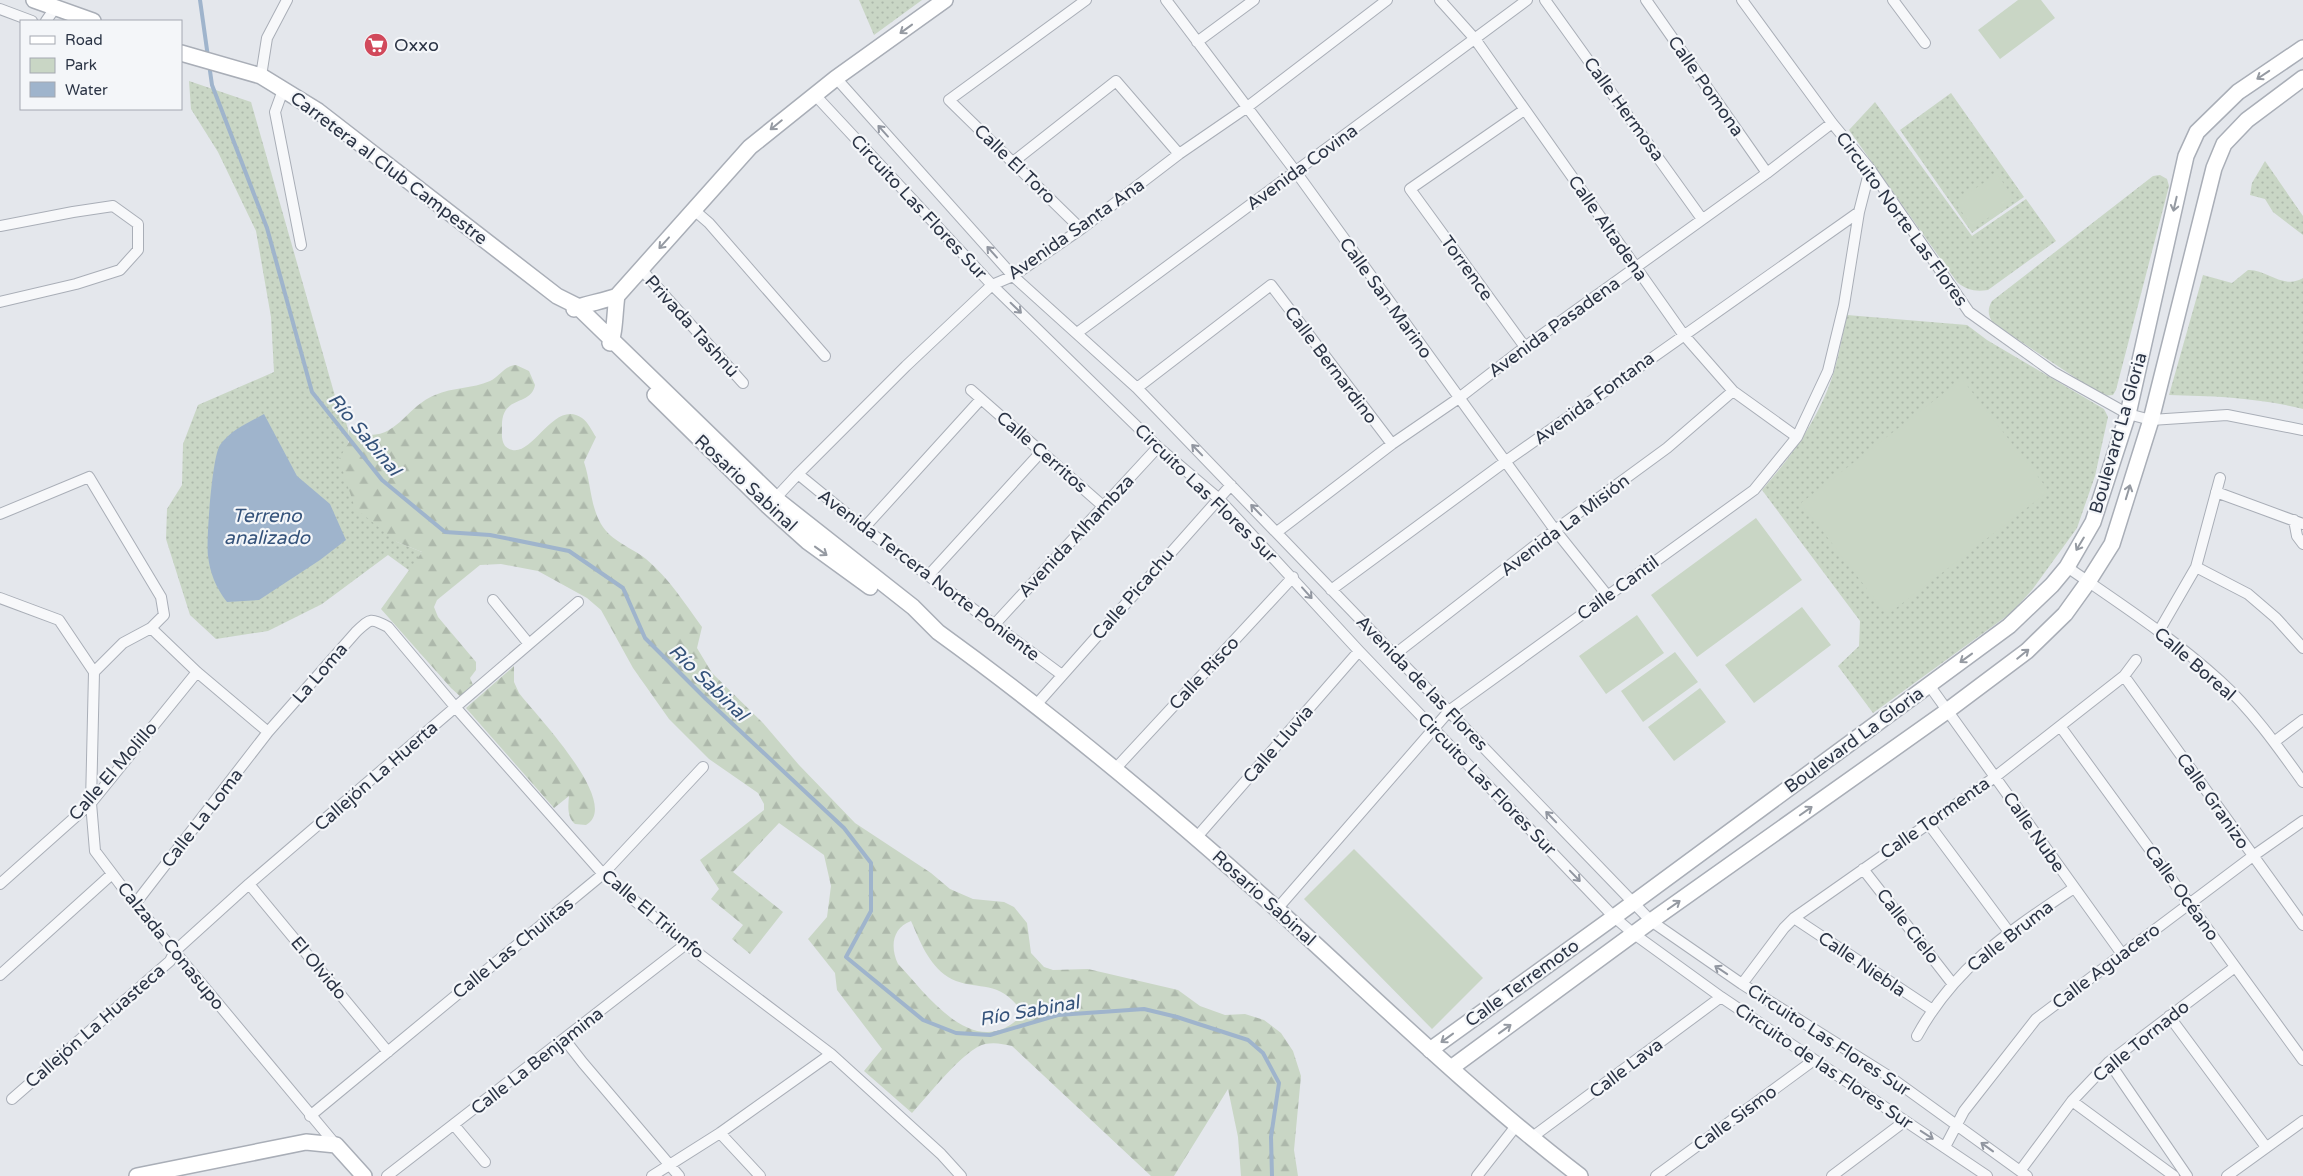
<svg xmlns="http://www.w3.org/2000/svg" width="2303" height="1176" viewBox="0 0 2303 1176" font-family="'Varela Round',sans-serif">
	<defs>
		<pattern id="green-dots" width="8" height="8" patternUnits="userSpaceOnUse" patternTransform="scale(1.25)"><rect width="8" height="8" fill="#c9d6c5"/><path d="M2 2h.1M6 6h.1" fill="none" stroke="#adb8ab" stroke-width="1.8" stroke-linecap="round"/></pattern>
		<pattern id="forest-firs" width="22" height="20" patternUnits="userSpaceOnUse" patternTransform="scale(1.25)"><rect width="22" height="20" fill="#c9d6c5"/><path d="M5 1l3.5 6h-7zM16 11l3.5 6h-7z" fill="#adb8ab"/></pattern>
	</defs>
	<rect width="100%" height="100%" fill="#e4e7ec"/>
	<path fill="url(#green-dots)" d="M 859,0 L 922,0 L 874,35 Z
		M 189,81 L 251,102 L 339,410 C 350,425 354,444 339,459 L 397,542 L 422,552 L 410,571 L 388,555 L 322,604 L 268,631 L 216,639 L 190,615 L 166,539 L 167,509 L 182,485 L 183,444 L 198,405 L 274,372 L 271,317 L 256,231 L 218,152 L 191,109 Z
		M 1951,93 L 2024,197 L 1972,233 L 1900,130 Z
		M 1875,102 L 1972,236 L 2026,199 L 2056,241 L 1988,290 C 1975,292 1967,290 1957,282 L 1849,130 Z
		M 2265,161 L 2303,216 L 2303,235 L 2273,212 L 2265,199 L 2250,195 L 2252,183 Z
		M 2160,175 L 2167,179 L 2169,186 L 2116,390 L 2113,395 L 2103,396 L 1993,323 C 1988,316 1987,309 1992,301 L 2153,176 Z
		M 2248,270 C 2267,269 2283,290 2303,278 L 2303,409 C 2259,398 2215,396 2169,395 L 2203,275 L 2232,283 Z
		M 1847,315 L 1967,325 L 1987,340 L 2104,409 L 2108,417 L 2095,476 L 2077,528 L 2032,590 L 2011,613 L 1873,713 L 1838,666 L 1859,646 L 1860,621 L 1762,490 C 1793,455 1822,414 1835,368 C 1840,350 1843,332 1847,315 Z"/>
	<path fill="url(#forest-firs)" fill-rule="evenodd" d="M 516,365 L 529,371 L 535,385 C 531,407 501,394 502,427 C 502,434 501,440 505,446 C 530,468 551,397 582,418 C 588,422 592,431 596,437 L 584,462 C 591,483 590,505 601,524 C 612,542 631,547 646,559 C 669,578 685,604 702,627 L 697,648 L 712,673 L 763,723 L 799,765 L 855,823 L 931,873 L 950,889 L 973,899 L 1004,902 L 1014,907 L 1027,923 L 1031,953 L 1044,967 L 1053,970 L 1088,969 L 1178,990 L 1200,1006 L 1225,1015 L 1245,1014 L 1264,1020 L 1281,1033 L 1293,1051 L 1301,1076 L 1294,1150 L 1298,1176 L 1241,1176 L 1238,1137 L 1228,1089 L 1174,1176 L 1151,1176 L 1012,1046 C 1003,1044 995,1042 985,1044 C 965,1048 927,1097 912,1113 L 864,1071 L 882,1049 L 837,990 L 835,973 L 808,939 L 827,917 L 831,886 L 824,855 L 779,823 L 733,872 L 783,912 L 750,954 L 732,939 L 743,925 L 711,899 L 719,889 L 700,860 L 764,810 L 764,804 L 758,793 L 709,759 L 669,719 L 633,668 L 601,610 L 587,598 L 538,571 L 501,564 L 480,565 L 437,600 L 434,607 L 438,617 L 476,662 L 476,670 L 470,678 L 473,685 L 470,693 L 462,698 L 451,688 L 381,609 L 422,552 L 397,542 L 355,508 L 339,459 L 349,442 L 349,430 C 395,449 402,408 435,395 C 453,387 472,389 490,381 C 500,376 504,366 516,365 ZM 911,921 C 920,941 928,964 948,977 C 969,990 993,981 1011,999 C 1015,1003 1019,1006 1019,1012 C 1019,1021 1012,1024 1005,1028 C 963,1048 923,990 898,964 C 890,947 892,928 911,921 Z
		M 514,666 L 514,682 L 519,693 C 534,713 623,804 586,825 L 575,824 C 567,817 568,806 569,796 L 554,808 L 466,708 Z"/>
	<path fill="#c9d6c5" d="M 2018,0 L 2041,0 L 2055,18 L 2000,59 L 1978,30 Z
		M 1997,174 L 2015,200 L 1973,228 L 1955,202 Z
		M 1962,379 L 2049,491 L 1887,615 L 1801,503 Z
		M 1756,518 L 1802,580 L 1697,657 L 1651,595 Z
		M 1802,607 L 1831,645 L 1754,703 L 1725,665 Z
		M 1637,615 L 1664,653 L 1606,694 L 1579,656 Z
		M 1675,652 L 1698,682 L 1643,722 L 1621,691 Z
		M 1700,688 L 1726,722 L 1674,761 L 1648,727 Z
		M 1354,849 L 1483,978 L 1432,1029 L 1304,899 Z"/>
	<path fill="#9fb4cc" d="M 264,414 L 297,476 L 330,504 L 346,540 L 320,560 L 259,600 L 227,602 C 216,588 210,573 208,556 C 206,540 212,457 220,445 C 231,430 248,423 264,414 Z"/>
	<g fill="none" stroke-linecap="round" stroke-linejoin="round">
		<path stroke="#9fb4cc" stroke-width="4" d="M 200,0 L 208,57
			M 209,64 L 212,85 L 267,228 L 312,392 L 382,480 L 445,532 L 490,535 L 569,551 L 623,588 L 645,638 L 706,699 L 844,828 L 871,863 L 871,911 L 846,957 L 923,1020 L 956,1033 L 990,1035 L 1058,1015 L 1144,1009 L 1177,1017 L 1248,1040 L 1263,1053 L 1279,1083 L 1271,1137 L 1272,1176"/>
		<g stroke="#a9aeb7" stroke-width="12">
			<path id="street" d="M 1166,0 L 1296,172 L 1555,530 L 1607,595
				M 1440,0 L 1475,39 L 1683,334 L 1733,391 L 1797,437
				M 1545,0 L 1702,219
				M 1646,0 L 1767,173
				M 1742,0 L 1832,123 L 1870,169 L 1969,312 L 2053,372 L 2128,414 L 2151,420 L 2227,415 L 2303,430
				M 1893,0 L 1925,43
				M 0,9 L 32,21
				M 46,21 L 55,8
				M 1197,42 L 1254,0
				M 261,76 L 267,38 L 287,0
				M 836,78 L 1013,276 L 1137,388 L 1651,921 L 1742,984 L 1890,1077 L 2027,1176
				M 283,90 L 275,112 L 301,245
				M 815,95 L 992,285 L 1158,447 L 1218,498 L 1359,651 L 1614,917 L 1634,934 L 1721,997 L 1987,1176
				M 1524,110 L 1410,189 L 1525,347
				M 1013,162 L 1116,81 L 1179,154
				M 694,210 L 709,223 L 825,356
				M 0,226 L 73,212 L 113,206 L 138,224 L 138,250 L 120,270 L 76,284 L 0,302
				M 1081,229 L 949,100 L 1086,0
				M 641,269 L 743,383
				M 1077,333 L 1527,0
				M 1137,388 L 1271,285 L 1392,444
				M 971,390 L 1103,506
				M 798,474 L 864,528 L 1062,675
				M 2216,492 L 2303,524
				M 772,502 L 798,474 L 906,366 L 992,285 L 1013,276 L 1081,229 L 1179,154 L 1246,108 L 1387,0
				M 0,514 L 89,477 L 161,597 L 164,615 L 151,628 L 123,643 L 94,672
				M 2294,520 L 2297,536 L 2303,544
				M 864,528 L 981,399
				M 1277,532 L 1392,444 L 1459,398 L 1525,347 L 1767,173 L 1832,123
				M 2067,567 C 2119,603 2173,638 2220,681 C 2252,710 2278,747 2303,782
				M 2196,567 L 2248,594 L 2276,618 L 2303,648
				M 928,576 L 1041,452
				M 1331,590 L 1506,461 L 1859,212
				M 0,598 L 59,620 L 94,672
				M 493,600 L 529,644
				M 994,625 L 1158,447
				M 151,628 L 197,672 L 268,732
				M 2159,631 L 2196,567 L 2220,478
				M 1394,655 L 1555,530 L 1667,448 L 1733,391
				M 94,672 L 91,803 L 95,851 L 135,904 L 336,1145
				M 2124,676 L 2303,925
				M 1929,685 L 2122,954
				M 1036,705 L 1231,485
				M 2060,726 L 2303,1060
				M 2274,742 L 2303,720
				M 1116,768 L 1293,577
				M 1928,823 L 2009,932
				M 1196,838 L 1359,651
				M 1863,869 L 1952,983
				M 0,884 L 91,803 L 197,672
				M 249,884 L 388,1052
				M 135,904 L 268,732 L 356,632 C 370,619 370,617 388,627 L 456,708 L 603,874 L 686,944 L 831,1054 L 941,1154 L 961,1176
				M 1277,909 L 1450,710 L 1754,490 L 1797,437 L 1828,371 L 1844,305 L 1859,212 L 1870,169
				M 1794,918 L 1931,1009
				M 0,975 L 112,874
				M 1742,984 L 1784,928 L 1794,918 L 1995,777 L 2124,676 L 2136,660
				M 2169,1016 L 2266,1147
				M 1917,1036 C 1955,966 2010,931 2074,888
				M 565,1040 L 583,1063 L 679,1176
				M 2109,1062 L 2187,1176
				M 12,1099 L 170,961 L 175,951 L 249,884 L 578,602
				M 2072,1101 L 2174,1176
				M 310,1116 L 603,874 L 703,767
				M 454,1125 L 485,1162
				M 720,1133 L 760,1176
				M 1531,1138 L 1721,997
				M 1945,1147 L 1964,1111 L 2036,1019 L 2253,856 L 2303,821
				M 2020,1171 L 2072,1101 L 2109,1062 L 2235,967
				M 387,1176 L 686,944
				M 652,1176 L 720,1133 L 831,1054
				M 1477,1176 L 1516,1126
				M 1656,1176 L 1814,1060
				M 1832,1176 L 1905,1121
				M 2227,1176 L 2303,1121"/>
		</g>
		<g stroke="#a9aeb7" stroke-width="18">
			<path id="secondary" d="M 34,0 L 93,21
				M 181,53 L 261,76 L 318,111 L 557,296 L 577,306 L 776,499 L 913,607 L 938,632 C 1057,718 1169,812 1278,910 C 1377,1000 1473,1094 1580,1176
				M 574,309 C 577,306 608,300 617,296 L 750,147 L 836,78 L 945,0
				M 610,343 C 615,336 615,306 617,296
				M 655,395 L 768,506 L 808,542 L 870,587
				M 1430,1050 L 1614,917 L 2009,626 L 2052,585 L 2067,567 L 2093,522 L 2128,414 L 2186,156 L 2197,132 L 2238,92 L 2303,48
				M 1451,1068 L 1651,921 L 1947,711 L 2027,651 L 2065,614 L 2088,582 L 2112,544 L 2151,420 L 2214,168 L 2224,144 L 2247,120 L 2303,78
				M 137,1176 L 306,1142 L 336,1145 L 364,1176"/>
		</g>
		<use href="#street" stroke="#f7f8fa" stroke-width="10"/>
		<use href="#secondary" stroke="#fff" stroke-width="15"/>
	</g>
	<defs><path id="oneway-shaft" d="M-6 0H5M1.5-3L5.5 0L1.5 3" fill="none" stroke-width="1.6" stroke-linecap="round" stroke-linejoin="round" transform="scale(1.25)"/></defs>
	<g stroke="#959aa2">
		<use href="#oneway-shaft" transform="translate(906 29) rotate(144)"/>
		<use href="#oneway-shaft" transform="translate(2263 75) rotate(146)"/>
		<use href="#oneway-shaft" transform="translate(776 125) rotate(141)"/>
		<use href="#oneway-shaft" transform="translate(2175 204) rotate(103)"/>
		<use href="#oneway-shaft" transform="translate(664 243) rotate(132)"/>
		<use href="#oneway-shaft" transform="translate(2128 492) rotate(-73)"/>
		<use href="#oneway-shaft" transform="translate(2080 544) rotate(121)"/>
		<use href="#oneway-shaft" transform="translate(821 551) rotate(36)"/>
		<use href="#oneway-shaft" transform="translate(2023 654) rotate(-39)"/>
		<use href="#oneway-shaft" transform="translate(1966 658) rotate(144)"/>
		<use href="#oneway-shaft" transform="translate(1806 811) rotate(-35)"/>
		<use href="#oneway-shaft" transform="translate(1674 905) rotate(-35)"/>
		<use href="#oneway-shaft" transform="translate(1505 1029) rotate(-36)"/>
		<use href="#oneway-shaft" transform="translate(1447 1038) rotate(144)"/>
	</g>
	<g stroke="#9196a0">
		<use href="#oneway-shaft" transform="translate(883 131) rotate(-132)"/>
		<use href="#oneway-shaft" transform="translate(992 252) rotate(-132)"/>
		<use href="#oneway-shaft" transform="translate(1016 308) rotate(44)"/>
		<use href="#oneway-shaft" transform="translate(1197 450) rotate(-134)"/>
		<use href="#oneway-shaft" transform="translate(1256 510) rotate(-134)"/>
		<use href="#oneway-shaft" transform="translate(1307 593) rotate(48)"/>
		<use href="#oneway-shaft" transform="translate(1551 817) rotate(-134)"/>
		<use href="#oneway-shaft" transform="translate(1575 876) rotate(46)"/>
		<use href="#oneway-shaft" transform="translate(1721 970) rotate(-146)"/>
		<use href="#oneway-shaft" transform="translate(1927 1135) rotate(33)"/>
		<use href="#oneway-shaft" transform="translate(1987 1147) rotate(-144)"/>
	</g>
	<defs>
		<g id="supermarket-disc" transform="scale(1.25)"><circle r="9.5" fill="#d1495b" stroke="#f4f6f9"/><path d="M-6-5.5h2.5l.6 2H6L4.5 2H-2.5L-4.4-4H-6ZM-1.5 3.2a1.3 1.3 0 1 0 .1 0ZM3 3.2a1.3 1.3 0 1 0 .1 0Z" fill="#fff"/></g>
	</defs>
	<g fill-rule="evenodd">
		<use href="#supermarket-disc" x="376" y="45"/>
	</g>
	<g text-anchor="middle" stroke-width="4.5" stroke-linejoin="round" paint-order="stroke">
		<g font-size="18" fill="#2b3445" stroke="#f4f6f9" text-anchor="start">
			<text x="394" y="51">Oxxo</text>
		</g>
		<g font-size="18" fill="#2b3445" stroke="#f4f6f9">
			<text transform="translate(1706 86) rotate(55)" y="6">Calle Pomona</text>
			<text transform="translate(1624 109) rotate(54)" y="6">Calle Hermosa</text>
			<text transform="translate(1015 164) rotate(44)" y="6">Calle El Toro</text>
			<text transform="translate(1302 167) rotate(-36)" y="6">Avenida Covina</text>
			<text transform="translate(389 168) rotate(37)" y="6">Carretera al Club Campestre</text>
			<text transform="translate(919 207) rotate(47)" y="6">Circuito Las Flores Sur</text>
			<text transform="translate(1902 219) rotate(54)" y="6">Circuito Norte Las Flores</text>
			<text transform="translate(1608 228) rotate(55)" y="6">Calle Altadena</text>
			<text transform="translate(1076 229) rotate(-35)" y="6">Avenida Santa Ana</text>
			<text transform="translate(1467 268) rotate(54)" y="6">Torrence</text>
			<text transform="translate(1386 298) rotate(54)" y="6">Calle San Marino</text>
			<text transform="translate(692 326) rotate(48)" y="6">Privada Tashnú</text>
			<text transform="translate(1554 327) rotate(-36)" y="6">Avenida Pasadena</text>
			<text transform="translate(1331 365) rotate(53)" y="6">Calle Bernardino</text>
			<text transform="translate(1594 398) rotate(-36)" y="6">Avenida Fontana</text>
			<text transform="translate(2118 433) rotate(-74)" y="6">Boulevard La Gloria</text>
			<text transform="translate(1042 452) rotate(41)" y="6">Calle Cerritos</text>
			<text transform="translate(746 483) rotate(43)" y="6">Rosario Sabinal</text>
			<text transform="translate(1206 493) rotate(44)" y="6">Circuito Las Flores Sur</text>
			<text transform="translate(1565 525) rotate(-37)" y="6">Avenida La Misión</text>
			<text transform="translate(1076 536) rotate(-47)" y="6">Avenida Alhambza</text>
			<text transform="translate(929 575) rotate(37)" y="6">Avenida Tercera Norte Poniente</text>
			<text transform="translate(1618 588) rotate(-36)" y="6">Calle Cantil</text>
			<text transform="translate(1133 594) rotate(-49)" y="6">Calle Picachu</text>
			<text transform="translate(2195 664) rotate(41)" y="6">Calle Boreal</text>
			<text transform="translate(320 673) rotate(-49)" y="6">La Loma</text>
			<text transform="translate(1204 673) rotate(-47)" y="6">Calle Risco</text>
			<text transform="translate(1422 683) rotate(46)" y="6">Avenida de las Flores</text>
			<text transform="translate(1854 740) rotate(-36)" y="6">Boulevard La Gloria</text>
			<text transform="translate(1278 744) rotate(-49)" y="6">Calle Lluvia</text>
			<text transform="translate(113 771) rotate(-49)" y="6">Calle El Molillo</text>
			<text transform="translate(376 776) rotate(-41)" y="6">Callejón La Huerta</text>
			<text transform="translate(1487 784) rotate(46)" y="6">Circuito Las Flores Sur</text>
			<text transform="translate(2213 801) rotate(55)" y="6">Calle Granizo</text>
			<text transform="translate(202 818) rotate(-52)" y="6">Calle La Loma</text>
			<text transform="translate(1935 818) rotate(-35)" y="6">Calle Tormenta</text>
			<text transform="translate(2034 832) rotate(55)" y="6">Calle Nube</text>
			<text transform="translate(2182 893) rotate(54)" y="6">Calle Océano</text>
			<text transform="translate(1264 898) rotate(42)" y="6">Rosario Sabinal</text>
			<text transform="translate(653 914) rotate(40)" y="6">Calle El Triunfo</text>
			<text transform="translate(1908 926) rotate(52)" y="6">Calle Cielo</text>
			<text transform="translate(2010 936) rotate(-38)" y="6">Calle Bruma</text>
			<text transform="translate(171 946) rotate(51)" y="6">Calzada Conasupo</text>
			<text transform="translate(513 948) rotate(-39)" y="6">Calle Las Chulitas</text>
			<text transform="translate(1862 964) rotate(34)" y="6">Calle Niebla</text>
			<text transform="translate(2106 966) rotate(-37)" y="6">Calle Aguacero</text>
			<text transform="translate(319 968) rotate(50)" y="6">El Olvido</text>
			<text transform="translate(1522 983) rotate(-36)" y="6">Calle Terremoto</text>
			<text transform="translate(95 1026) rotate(-41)" y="6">Callejón La Huasteca</text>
			<text transform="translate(1829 1040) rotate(33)" y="6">Circuito Las Flores Sur</text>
			<text transform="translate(2141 1041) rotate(-39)" y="6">Calle Tornado</text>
			<text transform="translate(537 1061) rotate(-38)" y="6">Calle La Benjamina</text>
			<text transform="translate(1824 1066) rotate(34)" y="6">Circuito de las Flores Sur</text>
			<text transform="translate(1626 1068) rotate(-37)" y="6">Calle Lava</text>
			<text transform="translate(1735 1118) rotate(-36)" y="6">Calle Sismo</text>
		</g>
		<g font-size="19" font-style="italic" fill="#34527a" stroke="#f4f6f9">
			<text transform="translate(365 434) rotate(50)" y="7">Río Sabinal</text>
			<text x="267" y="522">Terreno<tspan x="267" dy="22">analizado</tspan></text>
			<text transform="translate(709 682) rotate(44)" y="7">Río Sabinal</text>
			<text transform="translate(1029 1010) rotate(-10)" y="7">Río Sabinal</text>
		</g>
	</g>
	<rect x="20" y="20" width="162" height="90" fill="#f4f6f9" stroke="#a4a8b1"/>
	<rect x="30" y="36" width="25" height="8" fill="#ffffff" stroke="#a4a8b1"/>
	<text x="65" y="45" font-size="15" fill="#2b3445">Road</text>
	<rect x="30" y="58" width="25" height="15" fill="#c9d6c5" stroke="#a4a8b1"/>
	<text x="65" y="70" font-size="15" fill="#2b3445">Park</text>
	<rect x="30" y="82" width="25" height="15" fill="#9fb4cc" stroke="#a4a8b1"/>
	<text x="65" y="95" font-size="15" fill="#2b3445">Water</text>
</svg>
